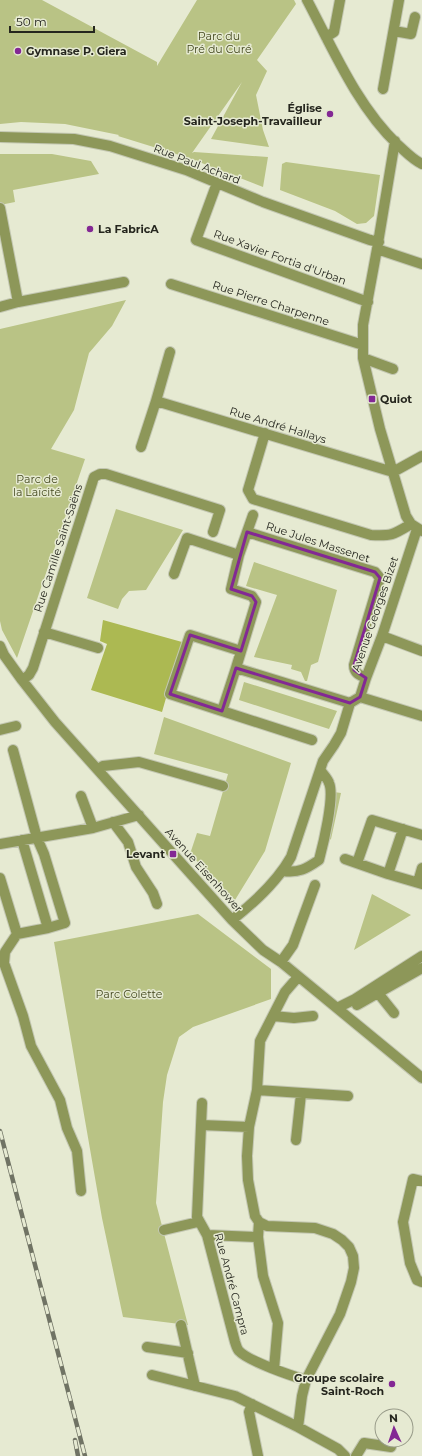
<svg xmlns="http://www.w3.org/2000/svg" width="422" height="1456" viewBox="0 0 422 1456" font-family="Montserrat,sans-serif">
	<rect width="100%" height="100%" fill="#e6ead2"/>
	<path fill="#b9c385" d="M 0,0 L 42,0 L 157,62 L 157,66 L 197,0 L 294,0 L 296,4 L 257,60 L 267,71 L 256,95 L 263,130 L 269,147 L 211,139 L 242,82 L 192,153 L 194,152 L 268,157 L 263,187 L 189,158 L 118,136 L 119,135 L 65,124 L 21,122 L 0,124 Z
		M 0,154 L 52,154 L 91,161 L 99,174 L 13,190 L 15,202 L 0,205 Z
		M 286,162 L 380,175 L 374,216 L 366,223 L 357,224 L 335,211 L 280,190 L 282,164 Z
		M 126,300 L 112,326 L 89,353 L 74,410 L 51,449 L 85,459 L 17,658 L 2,630 L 0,621 L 0,329 Z
		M 116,509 L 183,530 L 146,590 L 129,591 L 122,599 L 118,609 L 87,598 Z
		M 254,562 L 337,590 L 318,662 L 311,665 L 307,681 L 305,681 L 301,672 L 291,669 L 292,665 L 254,657 L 277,595 L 246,586 Z
		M 244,682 L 337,711 L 329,729 L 239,700 Z
		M 164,717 L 291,763 L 265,851 L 235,900 L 190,854 L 197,833 L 210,836 L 228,774 L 154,754 Z
		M 334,792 L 341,793 L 331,839 L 328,841 Z
		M 372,894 L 411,915 L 354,950 Z
		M 198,914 L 271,969 L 271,999 L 193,1027 L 179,1037 L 167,1075 L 163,1102 L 156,1203 L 188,1325 L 123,1317 L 102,1218 L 54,942 Z"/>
	<path fill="#acb952" d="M 103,620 L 182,642 L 162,712 L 91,690 L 107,644 L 100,641 Z"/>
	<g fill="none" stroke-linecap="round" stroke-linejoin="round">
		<g stroke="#c3c7b2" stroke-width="12">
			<path id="minor" d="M 307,0 C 333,49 357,106 398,145 C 406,152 412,159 422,164
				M 394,31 L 411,34 L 415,17
				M 326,37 L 334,32 L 340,0
				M 383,89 L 399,0
				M 0,137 L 74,139 L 110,146 L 186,170 L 263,202 L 370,240 L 379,242
				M 395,141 L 377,249 L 363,325 L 363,358 L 380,429 L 406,516 L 411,524 L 422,531
				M 217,183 L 196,240 L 368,302
				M 0,208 L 18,302 L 0,307
				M 377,249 L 422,264
				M 171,284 L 363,345
				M 18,302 L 124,282
				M 363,358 L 393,369
				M 156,401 L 170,352
				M 265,433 L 248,490 L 253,499 L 371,535 C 392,536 393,535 411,524
				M 141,447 L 156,401 L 393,472 L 422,456
				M 253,515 L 239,555 L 231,589 L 252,596 L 256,602 L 236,668 L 350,703
				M 247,532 L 375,572 L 380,578 L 354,665 C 354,673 359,675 366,678
				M 174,574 L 187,538 L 239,555
				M 44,632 L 98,648
				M 382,636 L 422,651
				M 0,646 L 4,655 L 22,680 L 55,722 L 232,920 L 263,950 L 281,962 L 422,1078
				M 236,668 L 222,711 L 170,694 L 190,635 L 241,651
				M 22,680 L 29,675 L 33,668 L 94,477 L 100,474 L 106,474 L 220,510 L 213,532
				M 360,697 L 422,716
				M 350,703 L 360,697 L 366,678 L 382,636 L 417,529
				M 222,711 L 312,740
				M 0,730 L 16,726
				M 13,750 L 37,838 L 44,854 L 65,923 L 48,928 L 22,840
				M 98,769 L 103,766 L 139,762 L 223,786
				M 81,796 L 93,828
				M 113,822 L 128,842 L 136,867 L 153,893 L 157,904
				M 0,844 L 93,828 L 139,815
				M 345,859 L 388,874 L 422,884
				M 357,863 L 372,820 L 422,835
				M 283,871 C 299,873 306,869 319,860 C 323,845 335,796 329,783 C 328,779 323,774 320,770
				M 388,874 L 403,829
				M 0,878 L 17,934 L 48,928
				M 418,882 L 422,868
				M 232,920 C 255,902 277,882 291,857 L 323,761 L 334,745 L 341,733 L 350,703
				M 17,934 L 5,952 L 4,963 L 23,1016 L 31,1046 L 60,1100 L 67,1128 L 77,1151 L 81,1191
				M 281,962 L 293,945 L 315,885
				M 378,993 L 422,968
				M 357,1005 L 378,993 L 394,1013
				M 337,1008 L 355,999 L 422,956
				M 273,1016 L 294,1018 L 313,1016
				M 257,1090 L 348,1096
				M 202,1103 L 197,1217 L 207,1235 L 235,1342 C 236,1345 237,1349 239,1351 C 248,1361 292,1376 306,1380
				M 201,1125 L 249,1127
				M 296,1140 L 301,1094
				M 422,1181 L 413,1179 L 403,1222 L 410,1263 L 417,1280 L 422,1282
				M 259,1222 L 258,1237 L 263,1276 L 278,1323 L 274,1369
				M 164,1230 L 198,1222
				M 207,1235 L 258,1237
				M 181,1325 L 195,1386
				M 147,1347 L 188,1353
				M 152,1375 L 235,1396 L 298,1427 L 338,1449 L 345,1456
				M 252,1404 L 249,1412 L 258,1456
				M 298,1427 L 302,1396 L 306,1380 L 340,1314 L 351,1282 L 354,1268 L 353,1256 L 349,1247 L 342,1240 L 333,1234 L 315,1228 L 267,1226 L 259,1222 L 255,1216 L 248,1180 L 247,1156 L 249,1127 L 257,1090 L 260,1041 L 285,992 L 298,977
				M 356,1456 L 364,1443 L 391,1447"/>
		</g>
		<use href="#minor" stroke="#8d9759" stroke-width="10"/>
		<g stroke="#707364" stroke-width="4.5">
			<path id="rail" d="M 0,1131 L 85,1456
				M 75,1440 L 78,1456"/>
		</g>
		<use href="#rail" stroke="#e6ead2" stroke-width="3" stroke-dasharray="9" stroke-linecap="butt"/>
	</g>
	<path fill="none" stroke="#832894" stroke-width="3" stroke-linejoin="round" d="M 247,532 L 375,572 L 380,578 L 354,665 L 354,670 L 366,678 L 360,697 L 350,703 L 236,668 L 222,711 L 170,694 L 190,635 L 241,651 L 256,602 L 252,596 L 231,589 Z"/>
	<g fill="#832894" stroke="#e6ead2" stroke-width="1.5">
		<circle cx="18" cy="51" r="4"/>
		<circle cx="330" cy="114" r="4"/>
		<circle cx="90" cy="229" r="4"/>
		<rect x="368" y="395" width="8" height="8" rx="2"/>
		<rect x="169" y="850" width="8" height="8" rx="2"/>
		<circle cx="392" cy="1384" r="4"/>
	</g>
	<g text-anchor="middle" stroke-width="3" stroke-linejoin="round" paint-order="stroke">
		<g font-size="11" fill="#44491f" stroke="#e6ead2">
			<text x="219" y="40">Parc du<tspan x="219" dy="13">Pré du Curé</tspan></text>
			<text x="37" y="483">Parc de<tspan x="37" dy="13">la Laïcité</tspan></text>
			<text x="129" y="998">Parc Colette</text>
		</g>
		<g font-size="11" font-weight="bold" fill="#25261e" stroke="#e6ead2" text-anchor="start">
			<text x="26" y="55">Gymnase P. Giera</text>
			<text x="322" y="112" text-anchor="end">Église<tspan x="322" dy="13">Saint-Joseph-Travailleur</tspan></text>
			<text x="98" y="233">La FabricA</text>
			<text x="380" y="403">Quiot</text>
			<text x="165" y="858" text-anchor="end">Levant</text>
			<text x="384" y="1382" text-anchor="end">Groupe scolaire<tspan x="384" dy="13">Saint-Roch</tspan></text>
		</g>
		<g font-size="11" fill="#25261e" stroke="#e6ead2">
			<text transform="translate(197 164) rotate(21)" y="4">Rue Paul Achard</text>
			<text transform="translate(280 257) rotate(20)" y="4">Rue Xavier Fortia d'Urban</text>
			<text transform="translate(271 303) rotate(18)" y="4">Rue Pierre Charpenne</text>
			<text transform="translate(278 425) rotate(17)" y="4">Rue André Hallays</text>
			<text transform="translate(318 542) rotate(18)" y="4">Rue Jules Massenet</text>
			<text transform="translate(58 548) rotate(-72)" y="4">Rue Camille Saint-Saëns</text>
			<text transform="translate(375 614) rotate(-71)" y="4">Avenue Georges Bizet</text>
			<text transform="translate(204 870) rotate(48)" y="4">Avenue Eisenhower</text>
			<text transform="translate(232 1284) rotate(75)" y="4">Rue André Campra</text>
		</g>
	</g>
	<g transform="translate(394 1428) rotate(357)"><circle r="19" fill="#e6ead2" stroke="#999c8a"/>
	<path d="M0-3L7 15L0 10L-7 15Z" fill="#832894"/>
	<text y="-6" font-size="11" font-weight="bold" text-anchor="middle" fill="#25261e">N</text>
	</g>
	<path d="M10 26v6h84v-6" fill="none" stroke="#25261e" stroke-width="2"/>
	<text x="16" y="26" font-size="12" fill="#25261e" stroke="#e6ead2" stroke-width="3" paint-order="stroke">50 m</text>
</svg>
